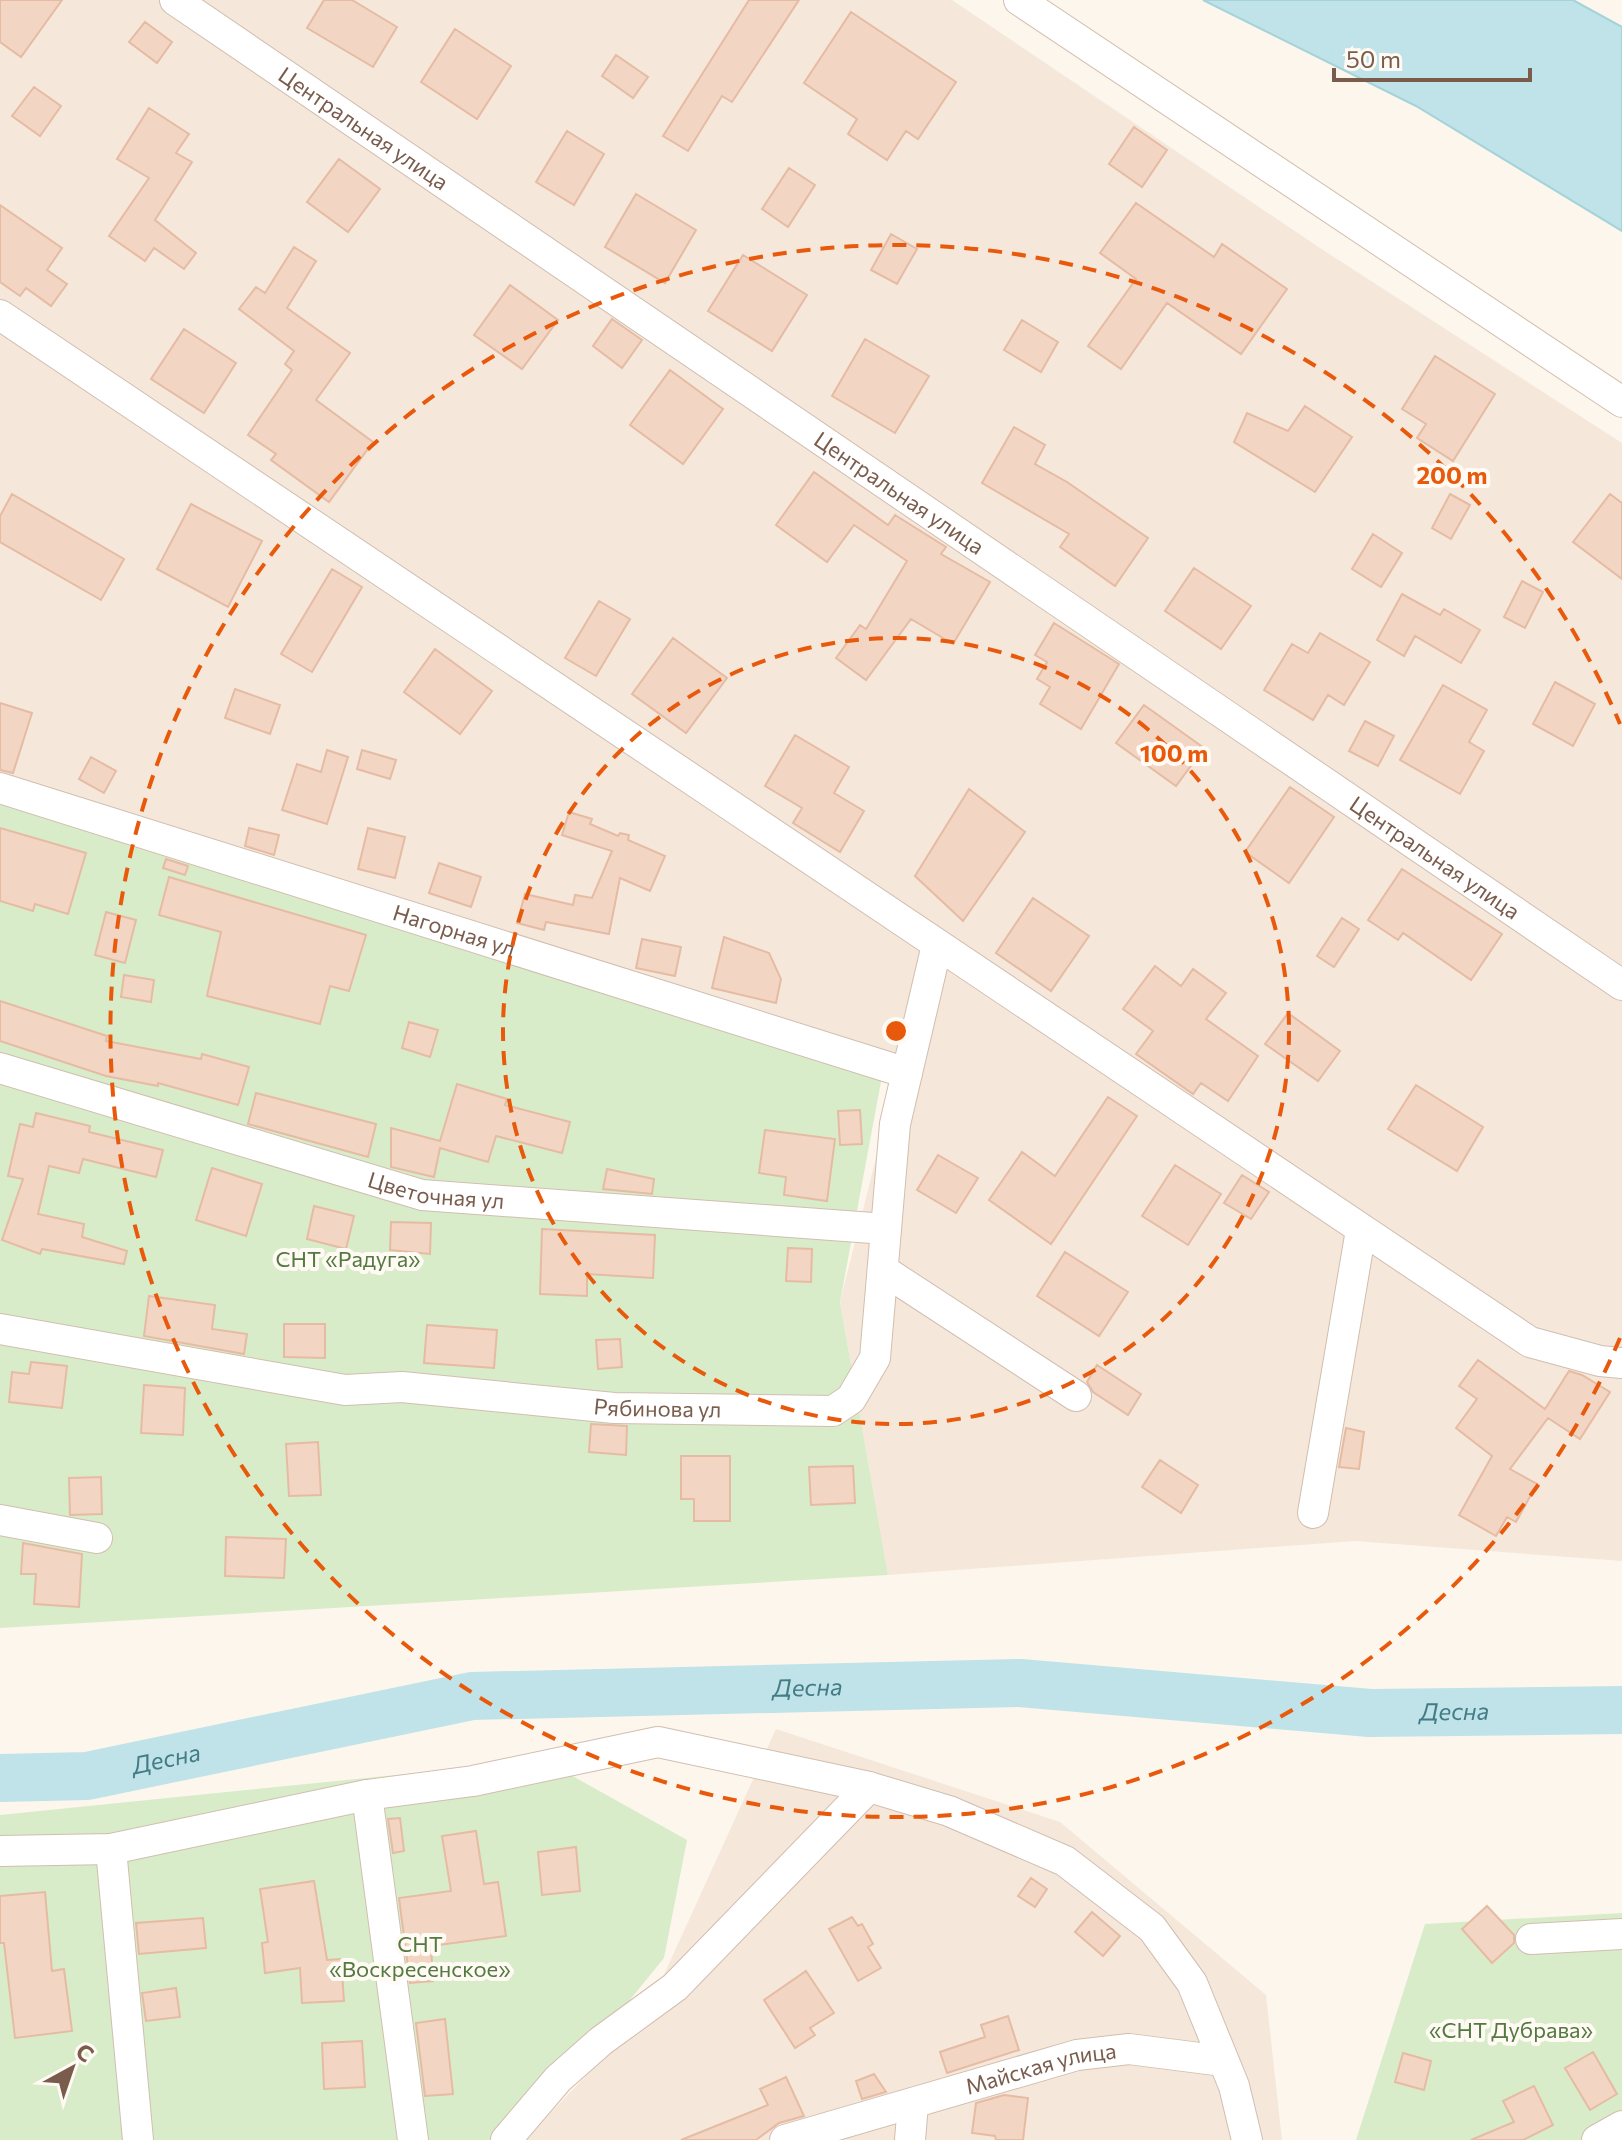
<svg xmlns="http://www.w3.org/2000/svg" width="1622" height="2140" viewBox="0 0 1622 2140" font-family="Commissioner,sans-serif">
	<rect width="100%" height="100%" fill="#fdf6ec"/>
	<path fill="#f5e8da" d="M 0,0 L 952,0 L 1320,248 L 1622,443 L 1622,1561 L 1355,1541 L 888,1575 L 840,1302 L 900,1062 L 0,776 Z
		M 776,1729 L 1060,1822 L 1266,1995 L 1282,2140 L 524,2140 L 646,2014 Z"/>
	<path fill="#d8ecc9" d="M 0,778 L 883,1071 L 840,1302 L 888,1575 L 0,1628 Z
		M 544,1760 L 687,1840 L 664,1958 L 516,2140 L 0,2140 L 0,1815 Z
		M 1622,1913 L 1622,2140 L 1356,2140 L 1425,1924 Z"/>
	<path fill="#bfe3e8" stroke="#a5d3da" stroke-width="2" d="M 1203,0 L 1573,0 L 1622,27 L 1622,231 L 1416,106 Z"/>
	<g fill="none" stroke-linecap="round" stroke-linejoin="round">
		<path stroke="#bfe3e8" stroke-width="48" id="s1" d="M 0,1778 L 87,1776 L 472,1696 L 1020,1683 L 1370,1713 L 1622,1710"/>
	</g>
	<path fill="#f3d5c3" stroke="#e6bba3" stroke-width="2" d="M 0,0 L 62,0 L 21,57 L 0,42 Z
		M 324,0 L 352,0 L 397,27 L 373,67 L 307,28 Z
		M 749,0 L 799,0 L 732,102 L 722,96 L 688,151 L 663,136 Z
		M 851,12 L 956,82 L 918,139 L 906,131 L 887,160 L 848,134 L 857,119 L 804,83 Z
		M 145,22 L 172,42 L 157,63 L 129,42 Z
		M 455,29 L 511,66 L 477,119 L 421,82 Z
		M 616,55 L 648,77 L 633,98 L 602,76 Z
		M 34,87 L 61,106 L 40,136 L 12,116 Z
		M 149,108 L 189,134 L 176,153 L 192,162 L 155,220 L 196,253 L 184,269 L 154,248 L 145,261 L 109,236 L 149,178 L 117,159 Z
		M 1134,127 L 1167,150 L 1142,187 L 1109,164 Z
		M 567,131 L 604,154 L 574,205 L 536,182 Z
		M 339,159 L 380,189 L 348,232 L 307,202 Z
		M 789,168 L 815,185 L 788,227 L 762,209 Z
		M 636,194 L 696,230 L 665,283 L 605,247 Z
		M 1136,203 L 1214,257 L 1222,244 L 1287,289 L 1241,354 L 1167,303 L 1121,369 L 1088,346 L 1136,279 L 1100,253 Z
		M 0,205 L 62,248 L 47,270 L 67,284 L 51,306 L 26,288 L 20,296 L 0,282 Z
		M 891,234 L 917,249 L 897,284 L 871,270 Z
		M 294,247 L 316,261 L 287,308 L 350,353 L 316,400 L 373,442 L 329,502 L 271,460 L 276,454 L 248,435 L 292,370 L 285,364 L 294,351 L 239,309 L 256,287 L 265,293 Z
		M 743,255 L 807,295 L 772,351 L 708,311 Z
		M 510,285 L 558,320 L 522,369 L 474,335 Z
		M 612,319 L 642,340 L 622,368 L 593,346 Z
		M 1022,320 L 1058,342 L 1041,372 L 1004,350 Z
		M 184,329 L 236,363 L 204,413 L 151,379 Z
		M 865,339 L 929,376 L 895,433 L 832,396 Z
		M 1435,356 L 1495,394 L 1453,461 L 1417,438 L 1426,424 L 1402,409 Z
		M 670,370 L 723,409 L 683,464 L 630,425 Z
		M 1305,406 L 1352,437 L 1315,492 L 1234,442 L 1247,413 L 1288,431 Z
		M 1014,427 L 1045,445 L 1035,464 L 1067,482 L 1148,538 L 1115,586 L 1060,547 L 1069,534 L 982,483 Z
		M 814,472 L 888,525 L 895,515 L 946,547 L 941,554 L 990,582 L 953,644 L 911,619 L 866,680 L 836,658 L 860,625 L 866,629 L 907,561 L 854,525 L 827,562 L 776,525 Z
		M 12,494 L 124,559 L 101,600 L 0,542 L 0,516 Z
		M 1450,494 L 1470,505 L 1451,539 L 1432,528 Z
		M 1610,494 L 1622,503 L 1622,579 L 1573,542 Z
		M 191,504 L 262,541 L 228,607 L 157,569 Z
		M 1373,534 L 1402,553 L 1381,587 L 1352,569 Z
		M 1194,568 L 1251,606 L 1221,649 L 1165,611 Z
		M 332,569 L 362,587 L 312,672 L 281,654 Z
		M 1522,581 L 1543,592 L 1525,628 L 1504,617 Z
		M 1402,594 L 1440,615 L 1444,609 L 1480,630 L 1461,663 L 1415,636 L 1404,656 L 1377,640 Z
		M 599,601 L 630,619 L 596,676 L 565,658 Z
		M 1054,623 L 1119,664 L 1081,729 L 1040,704 L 1050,687 L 1037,679 L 1047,662 L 1035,655 Z
		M 1320,633 L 1370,662 L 1344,705 L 1328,695 L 1313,720 L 1264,690 L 1292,644 L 1308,653 Z
		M 673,638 L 727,678 L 686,733 L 632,694 Z
		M 435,649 L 492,691 L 460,734 L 404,692 Z
		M 1555,682 L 1595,704 L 1573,746 L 1533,724 Z
		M 1443,685 L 1487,710 L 1469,742 L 1484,751 L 1460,794 L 1400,760 Z
		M 235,689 L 280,705 L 270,734 L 225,718 Z
		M 0,703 L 32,713 L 13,773 L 0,770 Z
		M 1144,705 L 1204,748 L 1176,786 L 1116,743 Z
		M 1365,721 L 1394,736 L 1378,766 L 1349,751 Z
		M 795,735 L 849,767 L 834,793 L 864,811 L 840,852 L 793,823 L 802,808 L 765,786 Z
		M 327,750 L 348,757 L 327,824 L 282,810 L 297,764 L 321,772 Z
		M 362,750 L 396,760 L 390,779 L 357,769 Z
		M 91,757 L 116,771 L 104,793 L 79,779 Z
		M 1290,787 L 1334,817 L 1289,883 L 1245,852 Z
		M 969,789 L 1025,832 L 963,921 L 915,876 Z
		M 569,812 L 592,819 L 590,824 L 618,836 L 620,833 L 629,835 L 628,840 L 665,856 L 650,891 L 620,878 L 609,934 L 546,922 L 544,930 L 517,923 L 525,894 L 573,905 L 575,895 L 592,898 L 612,851 L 562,835 Z
		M 0,828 L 86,853 L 68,914 L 35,904 L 33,911 L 0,901 Z
		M 249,828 L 279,835 L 274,855 L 245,846 Z
		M 368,828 L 405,837 L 395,878 L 358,869 Z
		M 166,859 L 188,866 L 185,875 L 163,868 Z
		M 439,863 L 481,877 L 471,907 L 429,893 Z
		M 1402,869 L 1502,934 L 1471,980 L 1403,933 L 1398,940 L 1368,920 Z
		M 169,877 L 366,935 L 349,991 L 330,986 L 320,1024 L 207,996 L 221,932 L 159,915 Z
		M 1033,898 L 1089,936 L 1051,991 L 996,953 Z
		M 106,912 L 136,920 L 125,963 L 95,955 Z
		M 1342,918 L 1359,929 L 1334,967 L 1317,956 Z
		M 724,937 L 769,953 L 781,979 L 776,1003 L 712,988 Z
		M 642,939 L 681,947 L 675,976 L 636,968 Z
		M 1155,966 L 1181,986 L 1193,969 L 1226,993 L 1206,1019 L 1258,1056 L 1228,1101 L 1201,1083 L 1193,1094 L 1136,1054 L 1153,1031 L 1123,1009 Z
		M 124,975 L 154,980 L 151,1002 L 121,997 Z
		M 0,1001 L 107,1036 L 106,1041 L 201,1059 L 202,1054 L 249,1067 L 238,1105 L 158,1083 L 158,1086 L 106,1076 L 0,1041 Z
		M 1288,1013 L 1340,1051 L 1318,1081 L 1265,1044 Z
		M 409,1022 L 438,1030 L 430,1057 L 402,1048 Z
		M 457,1084 L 507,1099 L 505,1105 L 570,1122 L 562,1153 L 496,1136 L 488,1162 L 440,1148 L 434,1177 L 391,1167 L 391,1128 L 440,1141 Z
		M 1416,1085 L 1483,1127 L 1457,1171 L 1388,1129 Z
		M 256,1093 L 376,1124 L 368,1157 L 248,1124 Z
		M 1108,1097 L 1137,1116 L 1051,1244 L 989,1200 L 1022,1152 L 1055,1176 Z
		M 860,1110 L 862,1144 L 840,1145 L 838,1111 Z
		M 36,1113 L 90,1126 L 89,1132 L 163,1150 L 156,1177 L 83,1159 L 79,1173 L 49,1166 L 38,1214 L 84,1224 L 82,1237 L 127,1251 L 124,1264 L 42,1249 L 40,1254 L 2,1240 L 23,1179 L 8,1176 L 20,1124 L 33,1127 Z
		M 765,1130 L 835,1139 L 827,1201 L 784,1195 L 786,1177 L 759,1173 Z
		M 938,1155 L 978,1178 L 956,1213 L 917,1190 Z
		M 1175,1165 L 1221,1194 L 1188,1245 L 1142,1216 Z
		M 212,1168 L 262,1184 L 246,1236 L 196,1220 Z
		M 607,1169 L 654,1179 L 652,1194 L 603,1189 Z
		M 1242,1175 L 1269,1192 L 1251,1219 L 1224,1203 Z
		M 314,1206 L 354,1216 L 346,1249 L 307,1239 Z
		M 391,1222 L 431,1223 L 430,1254 L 390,1250 Z
		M 542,1229 L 655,1235 L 653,1278 L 587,1274 L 587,1296 L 540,1294 Z
		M 788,1248 L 812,1249 L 811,1282 L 786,1281 Z
		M 1065,1252 L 1128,1292 L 1099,1336 L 1037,1296 Z
		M 149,1296 L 215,1305 L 212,1329 L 247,1334 L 244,1354 L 144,1336 Z
		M 284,1324 L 325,1324 L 325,1358 L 284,1357 Z
		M 427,1325 L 497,1330 L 494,1368 L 424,1363 Z
		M 620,1339 L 622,1367 L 598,1369 L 596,1340 Z
		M 1478,1360 L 1545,1409 L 1569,1371 L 1582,1375 L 1610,1392 L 1580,1439 L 1548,1418 L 1510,1469 L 1537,1484 L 1516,1522 L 1507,1517 L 1496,1536 L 1459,1515 L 1492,1456 L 1456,1428 L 1477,1399 L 1459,1386 Z
		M 31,1362 L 67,1366 L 62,1408 L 9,1402 L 12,1372 L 29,1374 Z
		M 1097,1365 L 1141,1394 L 1128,1415 L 1093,1392 L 1087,1382 Z
		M 144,1385 L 185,1388 L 183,1435 L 141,1433 Z
		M 591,1424 L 627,1426 L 626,1455 L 589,1452 Z
		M 1346,1428 L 1364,1432 L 1359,1469 L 1339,1467 Z
		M 318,1442 L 321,1495 L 289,1496 L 286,1444 Z
		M 681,1456 L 730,1456 L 730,1521 L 694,1521 L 694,1499 L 681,1499 Z
		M 1160,1460 L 1198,1485 L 1181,1513 L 1142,1487 Z
		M 853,1466 L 855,1503 L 811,1505 L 809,1467 Z
		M 101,1477 L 102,1514 L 70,1515 L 69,1478 Z
		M 226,1537 L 286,1539 L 284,1578 L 225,1576 Z
		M 23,1543 L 82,1554 L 79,1607 L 34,1604 L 36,1574 L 21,1574 Z
		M 400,1818 L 404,1851 L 393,1853 L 388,1819 Z
		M 476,1831 L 484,1884 L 498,1882 L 506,1936 L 431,1946 L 433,1981 L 410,1983 L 399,1898 L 451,1891 L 442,1836 Z
		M 576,1847 L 580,1891 L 542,1895 L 538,1852 Z
		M 1031,1878 L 1047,1889 L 1035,1907 L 1018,1896 Z
		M 314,1881 L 327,1960 L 341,1959 L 344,2001 L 302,2003 L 300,1968 L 265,1973 L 262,1943 L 268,1942 L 260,1889 Z
		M 45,1892 L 52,1971 L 64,1969 L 72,2031 L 15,2038 L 4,1943 L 0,1943 L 0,1896 Z
		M 1487,1906 L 1514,1935 L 1514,1943 L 1492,1963 L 1462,1929 Z
		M 1092,1912 L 1120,1936 L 1103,1956 L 1075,1932 Z
		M 852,1917 L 858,1926 L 862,1924 L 873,1944 L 868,1947 L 881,1968 L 858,1981 L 829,1929 Z
		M 203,1918 L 206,1948 L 139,1954 L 136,1923 Z
		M 806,1971 L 834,2013 L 810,2028 L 815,2035 L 795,2048 L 764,2000 Z
		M 176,1988 L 180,2017 L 146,2021 L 142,1993 Z
		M 1008,2016 L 1019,2050 L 947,2073 L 940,2052 L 985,2037 L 981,2025 Z
		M 445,2019 L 453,2094 L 425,2096 L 416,2023 Z
		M 362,2041 L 365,2087 L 324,2089 L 322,2043 Z
		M 1593,2052 L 1617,2094 L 1590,2110 L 1565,2068 Z
		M 1403,2053 L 1431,2061 L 1424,2090 L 1395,2082 Z
		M 874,2074 L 886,2092 L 862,2099 L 856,2081 Z
		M 786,2077 L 804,2116 L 779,2123 L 756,2140 L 681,2140 L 768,2105 L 760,2089 Z
		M 1534,2086 L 1553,2125 L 1523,2140 L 1471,2140 L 1514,2122 L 1503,2101 Z
		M 1004,2095 L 1028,2098 L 1023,2140 L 996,2140 L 995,2136 L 972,2133 L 976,2103 Z"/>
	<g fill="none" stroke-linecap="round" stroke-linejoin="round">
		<g stroke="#d1beb0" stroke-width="32">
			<g id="minor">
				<path id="s2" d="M 175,0 L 1622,985"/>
				<path d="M 1019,0 L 1622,402"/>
				<path d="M 0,315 L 1530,1342 L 1600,1361 L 1622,1363"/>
				<path id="s3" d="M 0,788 L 907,1073"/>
				<path id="s4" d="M 0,1068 L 422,1195 L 886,1229"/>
				<path d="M 883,1270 L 1076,1396"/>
				<path id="s5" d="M 0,1329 L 345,1390 L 402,1387 L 614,1408 L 833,1411 L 851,1399 L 875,1358 L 895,1124 L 937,945"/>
				<path d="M 1313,1513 L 1361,1230"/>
				<path d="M 0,1520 L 97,1538"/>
				<path d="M 367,1795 L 413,2140"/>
				<path d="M 111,1849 L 138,2140"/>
				<path d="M 0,1851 L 111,1849 L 367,1795 L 473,1781 L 658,1742 L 869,1787 L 949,1811 L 1065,1861 L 1152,1928 L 1192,1983 L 1234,2086 L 1247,2140"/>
				<path d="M 1531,1939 L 1622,1934"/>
				<path d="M 506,2140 L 558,2079 L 601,2041 L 675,1987 L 869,1787"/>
				<path id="s6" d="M 785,2140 L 1077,2055 L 1129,2049 L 1223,2061"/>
				<path d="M 910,2140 L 913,2104"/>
				<path d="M 1597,2140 L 1622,2126"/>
			</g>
		</g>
		<use href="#minor" stroke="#fff" stroke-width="30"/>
	</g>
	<g fill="none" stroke="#e8590c" stroke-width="4" stroke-dasharray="14 10">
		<circle cx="896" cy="1031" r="393"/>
		<path d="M1620 1338A786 786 0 1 1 1620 724"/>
	</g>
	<g text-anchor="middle" stroke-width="8" stroke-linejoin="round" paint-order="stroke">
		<g font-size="22" fill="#7a5c4d" stroke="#fffaf3">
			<text dy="8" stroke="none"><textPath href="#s2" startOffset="228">Центральная улица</textPath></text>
			<text dy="8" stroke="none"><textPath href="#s2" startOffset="876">Центральная улица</textPath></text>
			<text dy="8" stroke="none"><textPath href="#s2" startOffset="1524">Центральная улица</textPath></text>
			<text dy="8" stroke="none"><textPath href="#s3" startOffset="476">Нагорная ул</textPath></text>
			<text dy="8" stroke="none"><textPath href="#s4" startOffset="454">Цветочная ул</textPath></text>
			<text dy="8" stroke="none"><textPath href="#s5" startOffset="664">Рябинова ул</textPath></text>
			<text dy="8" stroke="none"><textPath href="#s6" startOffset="266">Майская улица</textPath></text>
		</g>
		<g font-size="22" fill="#537a41" stroke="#fffaf3">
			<text x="348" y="1267">СНТ «Радуга»</text>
			<text x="420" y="1952">СНТ<tspan x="420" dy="25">«Воскресенское»</tspan></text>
			<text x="1511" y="2038">«СНТ Дубрава»</text>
		</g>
		<g font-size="24" font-style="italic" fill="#437c86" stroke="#fffaf3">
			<text dy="8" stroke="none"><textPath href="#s1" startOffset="816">Десна</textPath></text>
			<text dy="8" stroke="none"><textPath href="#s1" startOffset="1464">Десна</textPath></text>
			<text dy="8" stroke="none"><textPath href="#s1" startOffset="168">Десна</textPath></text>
		</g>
	</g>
	<circle cx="896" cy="1031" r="12" fill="#e8590c" stroke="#fffaf3" stroke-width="4"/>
	<g font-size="24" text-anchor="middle" font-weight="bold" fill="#e8590c" stroke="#fffaf3" stroke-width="8" stroke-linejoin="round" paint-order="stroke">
		<text x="1452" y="484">200 m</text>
		<text x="1174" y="762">100 m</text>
	</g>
	<g transform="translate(72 2068) rotate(40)" stroke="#fffaf3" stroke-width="6" paint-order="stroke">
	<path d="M0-6L14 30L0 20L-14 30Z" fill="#7a5c4d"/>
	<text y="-12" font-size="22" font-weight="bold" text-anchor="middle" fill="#7a5c4d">С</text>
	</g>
	<path d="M1334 68v12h196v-12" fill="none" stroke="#7a5c4d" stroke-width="4"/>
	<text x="1346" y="68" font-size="24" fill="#7a5c4d" stroke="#fffaf3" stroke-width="6" paint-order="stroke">50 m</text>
</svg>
